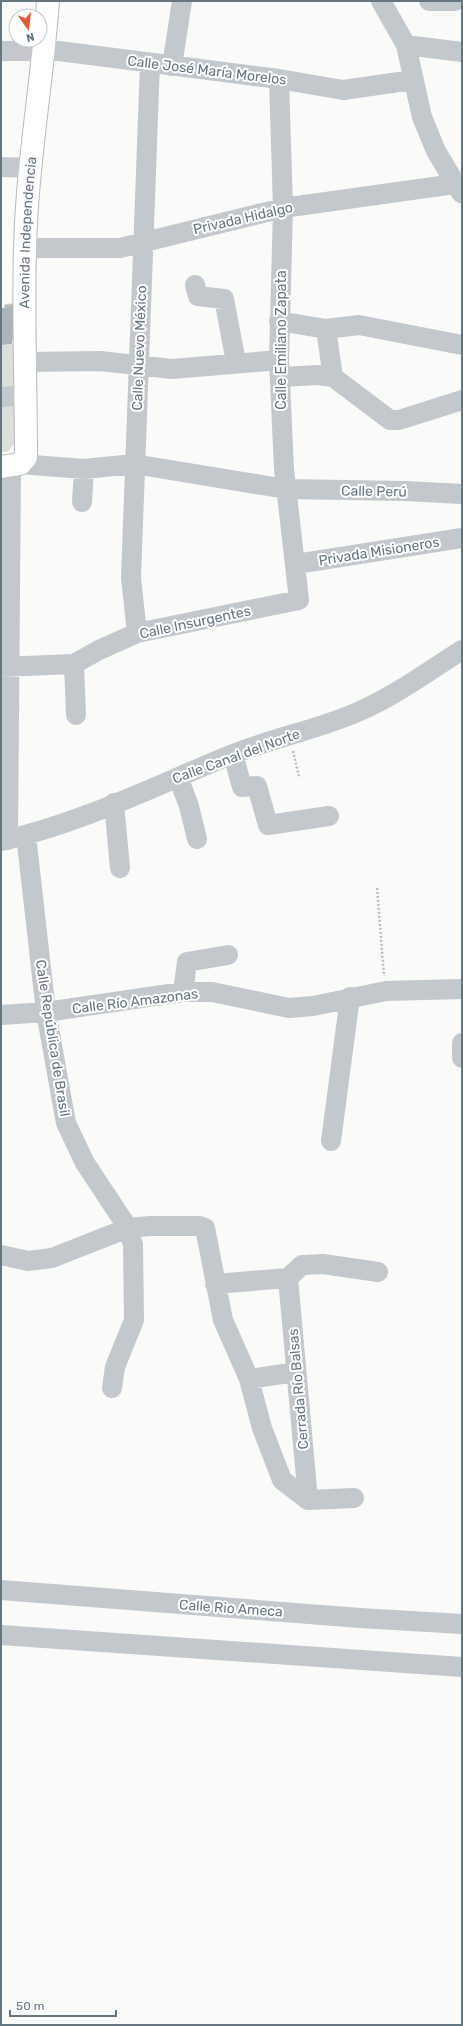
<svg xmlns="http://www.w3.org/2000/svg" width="463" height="2026" viewBox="0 0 463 2026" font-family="Rubik,sans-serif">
	<defs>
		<filter id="shadow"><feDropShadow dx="3.5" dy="-3.5" stdDeviation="0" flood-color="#0004"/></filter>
	</defs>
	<rect width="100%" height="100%" fill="#fafaf8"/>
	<path fill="#dadfd7" d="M 16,344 L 17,441 L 7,452 L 1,452 L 1,345 Z"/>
	<path fill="#aab3b9" filter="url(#shadow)" d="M 12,307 L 12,344 L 1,345 L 1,308 Z"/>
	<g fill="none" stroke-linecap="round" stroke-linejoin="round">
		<g stroke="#b5babe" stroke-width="24">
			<g id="major">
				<path id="s1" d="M 1,467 L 20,464 L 26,457 C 26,387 23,317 25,248 C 27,165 42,84 48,1"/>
			</g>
		</g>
		<path stroke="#bbbfc2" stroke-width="2.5" stroke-dasharray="2 2" stroke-linecap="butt" d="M 293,751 L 299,777
			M 377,888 L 384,976"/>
		<path stroke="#c3c8cc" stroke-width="20" d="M 381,1 L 406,45 L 422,117 L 436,151 L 461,193
			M 429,1 L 455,1
			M 406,45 L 462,52
			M 1,51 L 59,51 L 279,79 L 343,90 L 413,80
			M 172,66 L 182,1
			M 1,167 L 30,168
			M 25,248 L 120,248 L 283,208 L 462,183
			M 195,285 L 198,296 L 224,299 L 236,362
			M 279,321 L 326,329 L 359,325 L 462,345
			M 326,329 L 333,377
			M 26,362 L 100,361 L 172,369 L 279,360
			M 280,377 L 318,375 L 333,377 L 390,420 L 399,420 L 462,400
			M 1,397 L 26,395
			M 20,464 L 84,469 L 134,464 L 286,489 L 405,491 L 462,494
			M 82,502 L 84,469
			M 296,564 L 462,538
			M 137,633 L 131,578 L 150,63
			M 74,664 L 76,715
			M 1,667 L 74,664 L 99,650 L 137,633 L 299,600 L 284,469 L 279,360 L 283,208 L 279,79
			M 233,754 L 242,787 L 257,786 L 268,825 L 329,816
			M 178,777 L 189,806 L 197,839
			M 114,803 L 120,868
			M 26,835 L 46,1012 L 66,1123 L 85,1163 L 128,1228 L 133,1245 L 134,1320 L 115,1367 L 112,1388
			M 8,840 L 11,467
			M 1,841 C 79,824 155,786 228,756 C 271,738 318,730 360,711 C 396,695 429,671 462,650
			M 183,992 L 187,962 L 228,955
			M 1,1015 L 46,1012 L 183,992 L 212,992 L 289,1008 L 313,1006 L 386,991 L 462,989
			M 462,1043 L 462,1058
			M 331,1141 L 350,997
			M 1,1255 L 28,1261 L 52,1258 L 128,1228 L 150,1226 L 200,1226 L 205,1228 L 223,1320 L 249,1379 L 262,1428 L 282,1480 L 308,1500 L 354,1498
			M 288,1278 L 308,1500
			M 215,1284 L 288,1278 L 302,1265 L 323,1264 L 378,1272
			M 249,1379 L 296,1372
			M 1,1590 L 360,1618 L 462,1624
			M 1,1635 L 462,1667"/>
		<use href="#major" stroke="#fff" stroke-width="22"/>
	</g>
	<g text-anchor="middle" stroke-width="4" stroke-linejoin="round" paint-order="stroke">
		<g font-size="14" fill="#657683" stroke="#fff">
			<text transform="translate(207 70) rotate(7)" y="5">Calle José María Morelos</text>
			<text transform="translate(243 218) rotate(-13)" y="5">Privada Hidalgo</text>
			<text dy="5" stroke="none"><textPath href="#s1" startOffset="253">Avenida Independencia</textPath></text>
			<text transform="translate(281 340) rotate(-90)" y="5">Calle Emiliano Zapata</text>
			<text transform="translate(139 348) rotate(-88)" y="5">Calle Nuevo México</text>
			<text transform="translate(374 491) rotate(1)" y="5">Calle Perú</text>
			<text transform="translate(379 551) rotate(-9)" y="5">Privada Misioneros</text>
			<text transform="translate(195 622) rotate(-12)" y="5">Calle Insurgentes</text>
			<text transform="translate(236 756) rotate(-20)" y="5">Calle Canal del Norte</text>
			<text transform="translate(135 1001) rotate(-7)" y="5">Calle Río Amazonas</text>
			<text transform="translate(53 1038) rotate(81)" y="5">Calle República de Brasil</text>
			<text transform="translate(298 1389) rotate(-95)" y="5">Cerrada Río Balsas</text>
			<text transform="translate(231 1608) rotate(4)" y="5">Calle Rio Ameca</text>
		</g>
	</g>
	<rect width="463" height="2026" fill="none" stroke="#657683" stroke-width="4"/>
	<g transform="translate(28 28) rotate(166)"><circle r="19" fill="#ffffff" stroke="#c1c8cd"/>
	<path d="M0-3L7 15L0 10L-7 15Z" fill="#e4572e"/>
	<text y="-6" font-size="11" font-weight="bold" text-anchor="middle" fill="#657683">N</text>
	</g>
	<path d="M10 2010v6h106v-6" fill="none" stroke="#657683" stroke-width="2"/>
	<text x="16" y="2010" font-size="12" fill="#657683" stroke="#ffffff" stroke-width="3" paint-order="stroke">50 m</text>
</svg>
